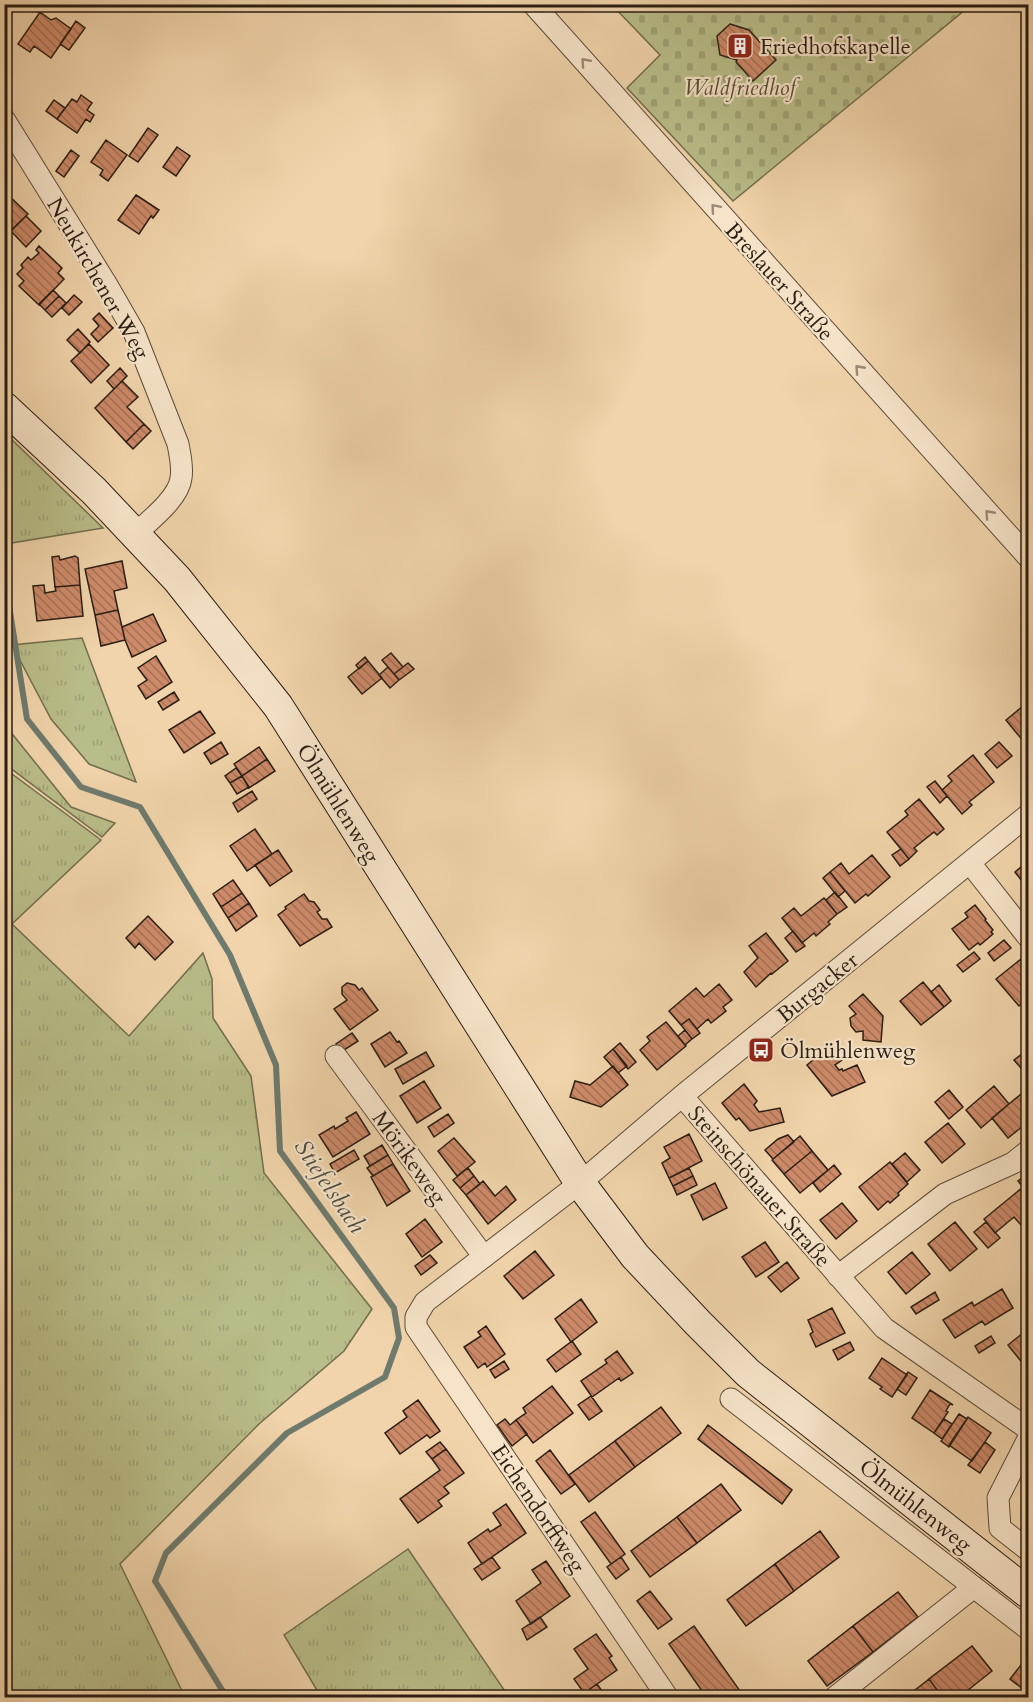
<svg xmlns="http://www.w3.org/2000/svg" width="1033" height="1702" viewBox="0 0 1033 1702" font-family="Cardo,serif">
	<defs>
		<pattern id="grass-tufts" width="24" height="20" patternUnits="userSpaceOnUse" patternTransform="scale(1.5)"><rect width="24" height="20" fill="#b9bd89"/><path d="M3 7l-1-3M5 7V3M7 7l1-3M15 17l-1-3M17 17v-4M19 17l1-3" fill="none" stroke="#9fa275"/></pattern>
		<pattern id="cemetery-stones" width="16" height="16" patternUnits="userSpaceOnUse" patternTransform="scale(1.5)"><rect width="16" height="16" fill="#b9bd89"/><path d="M2 7V4a2 2 0 0 1 4 0v3zM10 15v-3a2 2 0 0 1 4 0v3z" fill="#9fa275"/></pattern>
		<pattern id="building-back-hatch" width="6" height="6" patternUnits="userSpaceOnUse" patternTransform="scale(1.5)"><rect width="6" height="6" fill="#cd8a69"/><path d="M-1 5l2 2M0 0l6 6M5-1l2 2" fill="none" stroke="#a77055"/></pattern>
	</defs>
	<rect width="100%" height="100%" fill="#f1d4ab"/>
	<filter id="stains"><feTurbulence type="fractalNoise" baseFrequency=".00333" numOctaves="4"/><feColorMatrix values="0 0 0 0 .2 0 0 0 0 .09 0 0 0 0 .02 0 0 0 .5 -.17"/></filter>
	<radialGradient id="worn" r=".72"><stop offset=".6" stop-color="#630" stop-opacity="0"/><stop offset="1" stop-color="#630" stop-opacity=".3"/></radialGradient>
	<path fill="url(#grass-tufts)" stroke="#726d4e" stroke-width="1.5" d="M 5,433 L 103,528 L 5,544 Z
		M 82,638 L 136,782 L 89,764 L 51,719 L 12,645 Z
		M 4,711 L 9,730 L 71,807 L 115,823 L 102,837 L 5,764 Z
		M 4,768 L 101,840 L 12,924 L 129,1036 L 203,953 L 212,979 L 213,1018 L 251,1076 L 264,1173 L 372,1309 L 344,1351 L 259,1424 L 120,1564 L 185,1697 L 5,1697 Z
		M 408,1549 L 509,1697 L 321,1697 L 284,1635 Z"/>
	<path fill="url(#cemetery-stones)" stroke="#726d4e" stroke-width="1.5" d="M 612,5 L 971,5 L 733,201 L 627,88 L 660,55 Z"/>
	<g fill="none" stroke-linecap="round" stroke-linejoin="round">
		<path stroke="#6e7a6d" stroke-width="6" d="M 4,574 L 27,719 L 81,787 L 140,807 L 230,955 L 276,1065 L 280,1151 L 394,1308 L 399,1338 L 385,1377 L 287,1433 L 166,1553 L 155,1581 L 227,1698"/>
	</g>
	<path fill="url(#building-back-hatch)" stroke="#2a1d13" stroke-width="1.5" d="M 27,4 L 44,4 L 38,12 Z
		M 40,12 L 51,20 L 56,18 L 71,29 L 51,58 L 34,46 L 30,52 L 18,44 Z
		M 76,21 L 85,28 L 69,50 L 60,44 Z
		M 730,24 L 749,30 L 776,60 L 753,81 L 736,62 L 737,60 L 720,55 L 717,36 Z
		M 81,95 L 92,103 L 87,110 L 94,115 L 90,122 L 86,119 L 77,133 L 57,119 L 72,99 L 77,102 Z
		M 54,100 L 65,108 L 57,119 L 46,111 Z
		M 148,128 L 158,135 L 138,162 L 129,156 Z
		M 106,140 L 127,155 L 108,181 L 100,175 L 103,170 L 91,162 Z
		M 177,147 L 190,156 L 176,176 L 163,167 Z
		M 71,150 L 79,156 L 64,177 L 56,171 Z
		M 4,191 L 28,214 L 4,237 Z
		M 136,195 L 159,210 L 153,218 L 151,216 L 139,234 L 118,220 Z
		M 26,216 L 41,231 L 26,247 L 11,231 Z
		M 39,246 L 62,268 L 58,273 L 64,279 L 39,305 L 19,286 L 24,281 L 17,274 L 23,268 L 21,265 L 28,257 L 31,260 L 39,253 L 36,250 Z
		M 53,290 L 59,296 L 45,310 L 39,304 Z
		M 74,295 L 82,302 L 69,315 L 62,308 Z
		M 59,296 L 66,303 L 52,317 L 45,310 Z
		M 99,313 L 113,328 L 98,342 L 91,334 L 99,326 L 93,319 Z
		M 78,329 L 90,342 L 80,353 L 67,340 Z
		M 89,344 L 109,365 L 91,383 L 71,361 Z
		M 120,368 L 127,376 L 114,389 L 107,381 Z
		M 122,381 L 138,397 L 127,407 L 144,424 L 126,442 L 95,408 Z
		M 144,424 L 151,431 L 133,449 L 126,442 Z
		M 59,556 L 60,560 L 75,556 L 78,558 L 80,585 L 55,587 L 52,557 Z
		M 122,561 L 127,588 L 114,591 L 118,610 L 95,615 L 85,569 Z
		M 44,585 L 45,593 L 56,591 L 55,587 L 80,585 L 83,616 L 37,621 L 33,586 Z
		M 118,610 L 125,640 L 101,646 L 95,615 Z
		M 153,614 L 166,641 L 132,657 L 125,640 L 122,627 Z
		M 391,653 L 403,667 L 394,674 L 382,660 Z
		M 156,656 L 172,682 L 146,699 L 138,686 L 147,680 L 138,668 Z
		M 365,657 L 368,661 L 359,669 L 356,665 Z
		M 368,661 L 382,678 L 362,694 L 348,677 Z
		M 408,663 L 414,669 L 399,680 L 394,674 Z
		M 388,667 L 399,680 L 390,688 L 379,675 Z
		M 174,692 L 179,700 L 163,710 L 158,702 Z
		M 1028,702 L 1028,747 L 1006,720 Z
		M 200,711 L 215,733 L 184,753 L 169,730 Z
		M 221,742 L 228,754 L 211,764 L 204,753 Z
		M 999,742 L 1012,756 L 997,768 L 985,754 Z
		M 259,747 L 267,759 L 242,776 L 234,764 Z
		M 973,755 L 994,782 L 969,802 L 972,805 L 962,814 L 942,790 L 952,781 L 948,776 Z
		M 267,759 L 275,771 L 249,788 L 242,776 Z
		M 236,768 L 242,776 L 230,783 L 225,776 Z
		M 242,776 L 249,787 L 237,794 L 230,783 Z
		M 935,781 L 947,796 L 940,803 L 927,787 Z
		M 252,791 L 257,799 L 238,812 L 233,803 Z
		M 919,799 L 944,829 L 937,835 L 934,832 L 914,848 L 917,851 L 909,859 L 887,832 L 908,815 L 905,811 Z
		M 255,829 L 272,854 L 247,871 L 230,846 Z
		M 901,849 L 909,859 L 900,866 L 892,855 Z
		M 278,850 L 292,871 L 270,886 L 255,865 Z
		M 872,855 L 890,877 L 868,896 L 866,894 L 855,903 L 830,872 L 841,863 L 849,874 Z
		M 1028,861 L 1028,889 L 1015,872 Z
		M 830,872 L 845,891 L 838,897 L 823,878 Z
		M 233,880 L 242,893 L 221,907 L 213,894 Z
		M 835,892 L 847,907 L 837,914 L 826,900 Z
		M 242,893 L 249,903 L 228,918 L 221,907 Z
		M 304,894 L 309,901 L 314,902 L 320,910 L 317,912 L 322,919 L 327,919 L 332,927 L 300,946 L 278,915 L 286,909 L 285,907 Z
		M 824,898 L 837,914 L 828,922 L 830,924 L 816,936 L 814,933 L 802,943 L 782,918 L 794,908 L 801,916 Z
		M 249,903 L 257,916 L 236,931 L 228,918 Z
		M 975,905 L 986,919 L 985,920 L 993,930 L 991,932 L 993,934 L 980,945 L 978,943 L 969,950 L 952,929 L 968,917 L 965,913 Z
		M 148,916 L 173,942 L 155,960 L 139,943 L 135,948 L 126,938 Z
		M 793,931 L 805,946 L 796,952 L 785,938 Z
		M 766,933 L 788,961 L 772,974 L 771,973 L 756,987 L 744,972 L 758,958 L 749,946 Z
		M 1004,940 L 1011,948 L 994,961 L 988,953 Z
		M 974,952 L 980,959 L 963,972 L 957,965 Z
		M 1021,959 L 1028,968 L 1028,998 L 1019,1006 L 996,979 Z
		M 923,982 L 944,1007 L 921,1025 L 900,1001 Z
		M 347,983 L 355,985 L 359,990 L 362,988 L 378,1010 L 350,1030 L 334,1009 L 347,1000 L 342,994 L 342,987 Z
		M 719,984 L 732,1000 L 723,1007 L 726,1011 L 711,1023 L 708,1019 L 697,1029 L 689,1019 L 681,1025 L 669,1011 L 696,988 L 704,997 Z
		M 939,985 L 951,1001 L 944,1007 L 931,992 Z
		M 863,994 L 883,1016 L 881,1042 L 863,1040 L 863,1031 L 856,1032 L 851,1026 L 850,1018 L 856,1014 L 849,1006 Z
		M 689,1019 L 700,1033 L 692,1039 L 681,1025 Z
		M 666,1022 L 686,1046 L 657,1070 L 640,1050 L 650,1041 L 647,1037 Z
		M 685,1030 L 692,1039 L 685,1045 L 678,1036 Z
		M 390,1032 L 397,1042 L 399,1041 L 407,1053 L 385,1067 L 371,1044 Z
		M 352,1033 L 358,1041 L 341,1052 L 336,1044 Z
		M 620,1043 L 636,1062 L 628,1069 L 613,1049 Z
		M 830,1046 L 842,1060 L 835,1065 L 839,1070 L 842,1069 L 843,1071 L 857,1065 L 865,1082 L 832,1096 L 807,1065 Z
		M 613,1049 L 627,1066 L 618,1073 L 604,1057 Z
		M 426,1052 L 434,1066 L 403,1084 L 395,1069 Z
		M 1022,1054 L 1028,1061 L 1028,1076 L 1014,1060 Z
		M 613,1066 L 628,1085 L 601,1107 L 570,1097 L 575,1081 L 590,1085 Z
		M 424,1081 L 441,1108 L 417,1123 L 400,1096 Z
		M 744,1084 L 757,1101 L 754,1105 L 759,1112 L 780,1108 L 784,1122 L 750,1131 L 739,1118 L 736,1120 L 722,1103 Z
		M 994,1086 L 1009,1104 L 981,1128 L 966,1110 Z
		M 949,1090 L 963,1107 L 949,1119 L 935,1102 Z
		M 1026,1090 L 1028,1093 L 1028,1122 L 1008,1138 L 992,1118 Z
		M 356,1112 L 370,1134 L 333,1157 L 319,1135 L 334,1126 L 335,1129 L 348,1121 L 346,1118 Z
		M 448,1114 L 454,1123 L 434,1137 L 428,1127 Z
		M 948,1123 L 965,1144 L 942,1163 L 925,1142 Z
		M 689,1134 L 702,1161 L 669,1178 L 662,1163 L 670,1158 L 664,1147 Z
		M 788,1135 L 794,1142 L 773,1159 L 765,1150 L 778,1139 Z
		M 800,1136 L 812,1151 L 784,1174 L 772,1160 Z
		M 454,1138 L 475,1162 L 457,1176 L 438,1151 Z
		M 382,1145 L 388,1155 L 370,1166 L 364,1156 Z
		M 354,1150 L 359,1159 L 335,1173 L 330,1164 Z
		M 812,1151 L 828,1170 L 800,1193 L 784,1174 Z
		M 905,1153 L 920,1170 L 907,1182 L 892,1164 Z
		M 388,1155 L 393,1164 L 373,1176 L 367,1168 Z
		M 890,1162 L 908,1184 L 898,1193 L 899,1195 L 890,1203 L 888,1201 L 878,1210 L 859,1187 Z
		M 393,1164 L 410,1191 L 387,1206 L 371,1177 Z
		M 834,1165 L 841,1174 L 820,1192 L 813,1183 Z
		M 468,1168 L 474,1176 L 460,1188 L 453,1180 Z
		M 689,1168 L 693,1176 L 673,1186 L 669,1178 Z
		M 1026,1175 L 1028,1179 L 1028,1194 L 1018,1181 Z
		M 474,1176 L 480,1184 L 466,1195 L 460,1188 Z
		M 693,1176 L 697,1185 L 677,1195 L 673,1186 Z
		M 483,1181 L 495,1196 L 506,1186 L 516,1200 L 488,1224 L 466,1195 Z
		M 715,1183 L 727,1208 L 703,1220 L 691,1195 Z
		M 1023,1187 L 1028,1194 L 1028,1219 L 1021,1225 L 1014,1217 L 995,1233 L 984,1219 Z
		M 842,1203 L 857,1221 L 836,1239 L 820,1220 Z
		M 425,1219 L 442,1242 L 422,1257 L 406,1234 Z
		M 955,1222 L 977,1249 L 950,1271 L 928,1244 Z
		M 986,1222 L 1000,1238 L 988,1248 L 974,1232 Z
		M 765,1242 L 779,1262 L 756,1277 L 742,1257 Z
		M 535,1251 L 554,1275 L 523,1299 L 504,1276 Z
		M 912,1252 L 930,1274 L 906,1294 L 888,1272 Z
		M 430,1255 L 437,1263 L 421,1275 L 415,1266 Z
		M 787,1262 L 799,1278 L 781,1292 L 768,1277 Z
		M 1002,1289 L 1013,1308 L 985,1325 L 982,1321 L 955,1338 L 943,1320 L 972,1302 L 974,1306 Z
		M 935,1292 L 939,1300 L 916,1314 L 911,1307 Z
		M 581,1299 L 597,1322 L 571,1342 L 555,1319 Z
		M 832,1308 L 845,1333 L 816,1347 L 810,1334 L 813,1332 L 808,1320 Z
		M 486,1326 L 505,1354 L 487,1367 L 485,1363 L 478,1368 L 464,1347 L 481,1336 L 478,1332 Z
		M 1023,1333 L 1028,1340 L 1028,1370 L 1008,1345 Z
		M 991,1336 L 995,1343 L 979,1353 L 975,1346 Z
		M 572,1341 L 581,1354 L 556,1372 L 547,1360 Z
		M 850,1342 L 854,1350 L 838,1360 L 833,1350 Z
		M 617,1351 L 633,1373 L 621,1381 L 619,1378 L 592,1397 L 581,1381 L 607,1363 L 605,1360 Z
		M 882,1358 L 907,1375 L 892,1397 L 880,1389 L 882,1387 L 869,1378 Z
		M 504,1361 L 509,1369 L 495,1378 L 490,1370 Z
		M 908,1372 L 917,1378 L 906,1395 L 897,1389 Z
		M 552,1386 L 573,1413 L 533,1443 L 516,1420 L 526,1413 L 523,1408 Z
		M 930,1390 L 953,1405 L 950,1404 L 946,1411 L 948,1412 L 934,1433 L 912,1418 Z
		M 591,1396 L 602,1411 L 589,1420 L 578,1405 Z
		M 418,1400 L 440,1431 L 430,1438 L 427,1435 L 400,1454 L 385,1433 L 407,1417 L 403,1411 Z
		M 661,1407 L 681,1433 L 635,1467 L 615,1441 Z
		M 959,1414 L 967,1419 L 949,1447 L 941,1441 Z
		M 968,1417 L 991,1433 L 972,1461 L 949,1445 Z
		M 505,1419 L 510,1425 L 516,1420 L 527,1434 L 512,1446 L 497,1425 Z
		M 944,1419 L 952,1424 L 942,1439 L 934,1433 Z
		M 708,1425 L 792,1490 L 782,1504 L 698,1439 Z
		M 615,1441 L 635,1467 L 589,1502 L 569,1475 Z
		M 440,1442 L 446,1449 L 432,1459 L 426,1452 Z
		M 985,1442 L 995,1450 L 980,1473 L 968,1465 Z
		M 446,1449 L 464,1473 L 444,1487 L 449,1493 L 438,1501 L 442,1506 L 418,1523 L 400,1499 L 440,1470 L 432,1459 Z
		M 550,1450 L 575,1484 L 561,1494 L 536,1461 Z
		M 721,1484 L 741,1510 L 697,1543 L 677,1517 Z
		M 506,1504 L 526,1533 L 482,1564 L 468,1543 L 488,1529 L 490,1532 L 501,1525 L 493,1513 Z
		M 595,1512 L 625,1554 L 611,1564 L 581,1522 Z
		M 677,1517 L 697,1543 L 650,1577 L 631,1551 Z
		M 820,1531 L 839,1557 L 794,1591 L 775,1564 Z
		M 492,1557 L 500,1568 L 482,1580 L 474,1569 Z
		M 621,1557 L 629,1569 L 616,1579 L 607,1567 Z
		M 546,1561 L 570,1596 L 531,1624 L 516,1601 L 541,1583 L 532,1570 Z
		M 775,1564 L 794,1591 L 746,1626 L 727,1600 Z
		M 650,1591 L 672,1619 L 658,1629 L 637,1601 Z
		M 898,1592 L 918,1617 L 873,1652 L 853,1626 Z
		M 540,1617 L 547,1627 L 527,1640 L 522,1629 Z
		M 694,1626 L 740,1691 L 731,1698 L 707,1698 L 669,1644 Z
		M 853,1626 L 873,1652 L 827,1686 L 808,1661 Z
		M 596,1634 L 612,1656 L 609,1658 L 617,1670 L 584,1693 L 574,1679 L 588,1669 L 574,1649 Z
		M 972,1646 L 992,1671 L 958,1698 L 943,1698 L 929,1679 Z
		M 1021,1665 L 1028,1671 L 1028,1693 L 1010,1679 Z
		M 929,1679 L 943,1698 L 905,1698 Z
		M 597,1684 L 607,1698 L 577,1698 L 584,1693 Z"/>
	<g fill="none" stroke-linecap="round" stroke-linejoin="round">
		<g stroke="#5c4b39" stroke-width="23">
			<path id="minor" d="M 533,4 L 1028,557
				M 4,119 L 107,285 L 134,332 L 178,444 C 180,455 183,467 181,478 C 179,498 149,521 135,534
				M 970,863 L 1028,937
				M 336,1056 L 484,1257
				M 682,1096 L 884,1328 L 1028,1429
				M 838,1276 L 945,1194 L 1013,1163 L 1028,1151
				M 731,1399 L 1028,1629
				M 1028,1439 L 998,1498 L 1000,1528 L 1028,1550
				M 668,1698 L 416,1327 L 416,1317 L 425,1302 L 580,1183 L 682,1096 L 1028,815
				M 834,1698 L 974,1587"/>
		</g>
		<g stroke="#2a1d13" stroke-width="32">
			<path id="secondary" d="M 4,407 L 94,491 L 177,579 L 278,706 L 580,1183 L 635,1256 L 698,1323 L 748,1373 L 1028,1593"/>
		</g>
		<use href="#minor" stroke="#f6e3c8" stroke-width="21"/>
		<use href="#secondary" stroke="#f6e3c8" stroke-width="30"/>
	</g>
	<defs><path id="oneway-chevron" d="M-2-3.5L2.5 0L-2 3.5" fill="none" stroke-width="1.6" stroke-linecap="round" stroke-linejoin="round" transform="scale(1.5)"/></defs>
	<g stroke="#9a8a77">
		<use href="#oneway-chevron" transform="translate(585 62) rotate(-132)"/>
		<use href="#oneway-chevron" transform="translate(715 208) rotate(-131)"/>
		<use href="#oneway-chevron" transform="translate(859 369) rotate(-132)"/>
		<use href="#oneway-chevron" transform="translate(989 514) rotate(-132)"/>
	</g>
	<defs>
		<g id="building-square" transform="scale(1.35)"><rect x="-9" y="-9" width="18" height="18" rx="4" fill="#8f2418" stroke="#f6e3c8"/><path d="M-4-6H4V6H1V3H-1V6H-4ZM-2.5-4.3h1.7v1.8h-1.7ZM.8-4.3h1.7v1.8H.8ZM-2.5-1h1.7V.8h-1.7ZM.8-1h1.7V.8H.8Z" fill="#fff"/></g>
		<g id="bus-square" transform="scale(1.35)"><rect x="-9" y="-9" width="18" height="18" rx="4" fill="#8f2418" stroke="#f6e3c8"/><path d="M-5-6H5V4H4V6H2V4H-2V6H-4V4H-5ZM-3.5-4V0h7V-4ZM-3.5 1.2v1.5H-2V1.2ZM2 1.2v1.5H3.5V1.2Z" fill="#fff"/></g>
	</defs>
	<g fill-rule="evenodd">
		<use href="#building-square" x="740" y="46"/>
		<use href="#bus-square" x="761" y="1050"/>
	</g>
	<g text-anchor="middle" stroke-width="4.5" stroke-linejoin="round" paint-order="stroke">
		<g font-size="22" fill="#2a1d13" stroke="#f6e3c8" text-anchor="start">
			<text x="760" y="54">Friedhofskapelle</text>
			<text x="780" y="1058">Ölmühlenweg</text>
		</g>
		<g font-size="22" font-style="italic" fill="#554d36" stroke="#f6e3c8">
			<text x="740" y="95">Waldfriedhof</text>
		</g>
		<g font-size="22" fill="#2a1d13" stroke="#f6e3c8">
			<text transform="translate(99 278) rotate(60)" y="8">Neukirchener Weg</text>
			<text transform="translate(780 281) rotate(48)" y="8">Breslauer Straße</text>
			<text transform="translate(339 803) rotate(58)" y="8">Ölmühlenweg</text>
			<text transform="translate(817 987) rotate(-39)" y="8">Burgacker</text>
			<text transform="translate(410 1157) rotate(54)" y="8">Mörikeweg</text>
			<text transform="translate(760 1186) rotate(49)" y="8">Steinschönauer Straße</text>
			<text transform="translate(916 1505) rotate(38)" y="8">Ölmühlenweg</text>
			<text transform="translate(539 1508) rotate(56)" y="8">Eichendorffweg</text>
		</g>
		<g font-size="24" font-style="italic" fill="#4c4c40" stroke="#f6e3c8">
			<text transform="translate(330 1186) rotate(56)" y="8">Stiefelsbach</text>
		</g>
	</g>
	<rect width="1033" height="1702" fill="none" stroke="#f1d4ab" stroke-width="24"/>
	<rect x="6" y="6" width="1021" height="1690" fill="none" stroke="#2a1d13" stroke-width="3"/>
	<rect x="12" y="12" width="1009" height="1678" fill="none" stroke="#2a1d13" stroke-width="1.5"/>
	<rect width="100%" height="100%" filter="url(#stains)"/>
	<rect width="100%" height="100%" fill="url(#worn)"/>
</svg>
